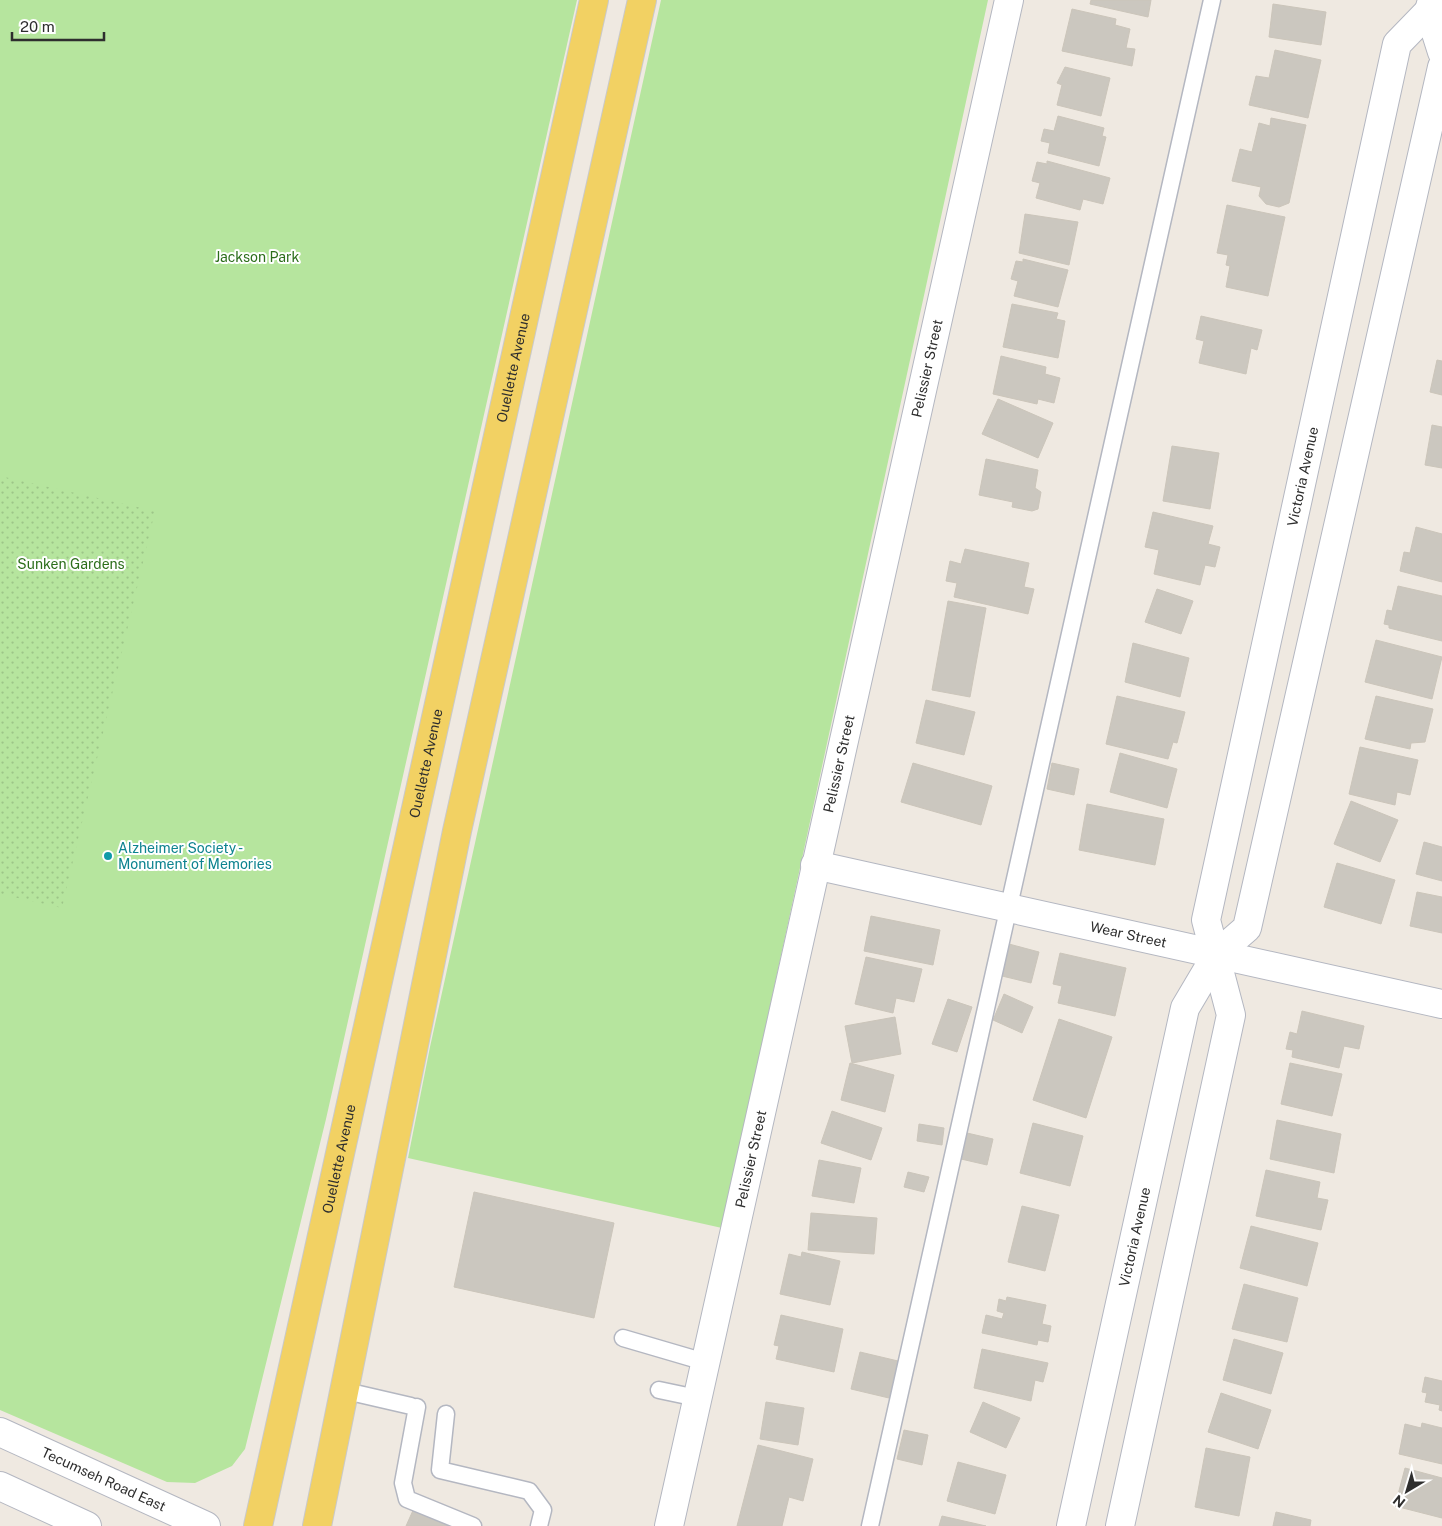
<svg xmlns="http://www.w3.org/2000/svg" width="1442" height="1526" viewBox="0 0 1442 1526" font-family="'Public Sans',sans-serif">
	<defs>
		<pattern id="garden-dots" width="8" height="8" patternUnits="userSpaceOnUse" patternTransform="scale(1.25)"><rect width="8" height="8" fill="#b6e59e"/><path d="M2 2h.1M6 6h.1" fill="none" stroke="#9dc588" stroke-width="1.8" stroke-linecap="round"/></pattern>
	</defs>
	<rect width="100%" height="100%" fill="#efe9e1"/>
	<path fill="#b6e59e" d="M 0,0 L 577,0 L 326,1119 L 245,1449 L 232,1466 L 195,1483 L 167,1482 L 0,1410 Z
		M 661,0 L 988,0 L 722,1228 L 408,1158 L 430,1047 Z"/>
	<path fill="url(#garden-dots)" d="M 0,476 L 155,511 L 62,908 L 0,894 Z"/>
	<path fill="#cbc7bf" stroke="#cbc5ba" d="M 1091,0 L 1151,0 L 1148,17 L 1090,4 Z
		M 1273,4 L 1326,12 L 1321,45 L 1269,37 Z
		M 1072,9 L 1116,19 L 1115,25 L 1130,29 L 1126,48 L 1135,49 L 1132,66 L 1062,51 Z
		M 1275,50 L 1321,60 L 1308,118 L 1249,105 L 1256,76 L 1269,78 Z
		M 1065,67 L 1110,78 L 1101,116 L 1057,105 L 1062,85 L 1057,83 Z
		M 1058,116 L 1104,128 L 1102,136 L 1106,137 L 1099,166 L 1048,153 L 1050,143 L 1041,141 L 1044,129 L 1054,131 Z
		M 1271,118 L 1306,125 L 1289,203 L 1279,207 L 1266,204 L 1259,196 L 1261,187 L 1232,181 L 1240,149 L 1252,152 L 1259,123 L 1270,126 Z
		M 1047,161 L 1110,178 L 1103,204 L 1083,199 L 1080,210 L 1036,198 L 1040,183 L 1032,181 L 1037,162 L 1047,164 Z
		M 1227,205 L 1285,217 L 1268,296 L 1226,287 L 1230,266 L 1226,265 L 1228,255 L 1217,253 Z
		M 1025,214 L 1078,222 L 1069,265 L 1019,253 Z
		M 1023,259 L 1068,270 L 1058,307 L 1014,296 L 1018,281 L 1011,279 L 1016,261 L 1023,262 Z
		M 1012,304 L 1058,313 L 1056,319 L 1065,321 L 1058,358 L 1003,347 Z
		M 1201,316 L 1262,330 L 1257,350 L 1251,348 L 1246,374 L 1199,363 L 1204,341 L 1196,339 Z
		M 1001,356 L 1046,367 L 1045,374 L 1060,378 L 1054,403 L 1038,399 L 1037,404 L 993,394 Z
		M 1437,360 L 1442,361 L 1442,395 L 1430,392 Z
		M 998,399 L 1053,423 L 1038,458 L 982,434 Z
		M 1432,425 L 1442,427 L 1442,468 L 1425,465 Z
		M 1172,446 L 1219,453 L 1210,509 L 1163,501 Z
		M 986,459 L 1038,470 L 1035,488 L 1041,492 L 1038,509 L 1032,511 L 1012,507 L 1013,502 L 979,495 Z
		M 1153,512 L 1213,526 L 1208,544 L 1220,547 L 1215,567 L 1205,565 L 1200,585 L 1154,574 L 1159,550 L 1145,547 Z
		M 1416,527 L 1442,534 L 1442,582 L 1400,571 L 1404,552 L 1410,553 Z
		M 965,549 L 1029,563 L 1024,587 L 1034,589 L 1028,614 L 954,597 L 957,583 L 946,581 L 950,561 L 961,564 Z
		M 1398,586 L 1442,596 L 1442,641 L 1389,628 L 1389,625 L 1384,624 L 1387,610 L 1392,611 Z
		M 1157,589 L 1193,601 L 1181,634 L 1145,622 Z
		M 948,601 L 986,608 L 970,697 L 932,690 Z
		M 1376,640 L 1442,657 L 1432,699 L 1365,682 Z
		M 1133,643 L 1189,658 L 1180,697 L 1125,682 Z
		M 1117,696 L 1185,712 L 1177,743 L 1173,742 L 1168,759 L 1106,744 Z
		M 1376,696 L 1433,709 L 1425,742 L 1411,743 L 1410,749 L 1365,739 Z
		M 926,700 L 975,712 L 964,755 L 916,743 Z
		M 1360,747 L 1418,760 L 1410,795 L 1397,792 L 1395,805 L 1349,794 Z
		M 1120,753 L 1177,769 L 1167,808 L 1110,792 Z
		M 913,763 L 992,786 L 981,825 L 901,802 Z
		M 1052,763 L 1079,769 L 1074,795 L 1047,789 Z
		M 1351,801 L 1398,820 L 1380,862 L 1334,844 Z
		M 1087,804 L 1164,819 L 1155,865 L 1079,850 Z
		M 1424,842 L 1442,847 L 1442,881 L 1416,874 Z
		M 1337,863 L 1395,880 L 1381,924 L 1324,907 Z
		M 1417,892 L 1442,897 L 1442,933 L 1410,926 Z
		M 871,916 L 940,930 L 933,965 L 864,951 Z
		M 1009,944 L 1039,952 L 1031,983 L 1002,976 Z
		M 1060,953 L 1126,968 L 1115,1016 L 1058,1003 L 1062,986 L 1053,984 Z
		M 866,957 L 922,969 L 914,1002 L 896,998 L 893,1013 L 855,1004 Z
		M 1004,994 L 1033,1007 L 1022,1033 L 993,1020 Z
		M 948,999 L 972,1007 L 957,1052 L 932,1044 Z
		M 1302,1011 L 1364,1026 L 1359,1049 L 1344,1046 L 1339,1068 L 1292,1057 L 1293,1050 L 1286,1049 L 1290,1032 L 1297,1034 Z
		M 895,1017 L 901,1054 L 852,1063 L 845,1026 Z
		M 1059,1019 L 1112,1037 L 1086,1118 L 1033,1100 Z
		M 850,1063 L 894,1075 L 885,1112 L 841,1100 Z
		M 1290,1063 L 1342,1074 L 1332,1116 L 1281,1104 Z
		M 832,1111 L 882,1128 L 871,1160 L 821,1143 Z
		M 1277,1120 L 1341,1134 L 1334,1173 L 1270,1159 Z
		M 1033,1123 L 1083,1136 L 1070,1186 L 1020,1173 Z
		M 919,1124 L 944,1128 L 942,1145 L 917,1141 Z
		M 967,1133 L 993,1139 L 987,1165 L 961,1159 Z
		M 819,1160 L 861,1168 L 854,1203 L 812,1196 Z
		M 1266,1170 L 1320,1182 L 1317,1198 L 1328,1200 L 1321,1230 L 1256,1216 Z
		M 908,1172 L 929,1177 L 924,1192 L 904,1187 Z
		M 474,1192 L 614,1223 L 594,1318 L 454,1287 Z
		M 1022,1206 L 1059,1215 L 1045,1271 L 1008,1262 Z
		M 811,1213 L 877,1218 L 874,1254 L 808,1250 Z
		M 1251,1226 L 1318,1243 L 1307,1286 L 1240,1268 Z
		M 802,1252 L 840,1261 L 830,1305 L 780,1294 L 789,1254 L 801,1257 Z
		M 1244,1284 L 1298,1298 L 1287,1342 L 1232,1329 Z
		M 1007,1297 L 1046,1305 L 1042,1324 L 1051,1326 L 1048,1342 L 1038,1340 L 1037,1345 L 982,1333 L 986,1315 L 1002,1319 L 1004,1313 L 997,1311 L 999,1299 L 1006,1301 Z
		M 781,1315 L 843,1329 L 834,1372 L 776,1359 L 779,1346 L 774,1345 Z
		M 1234,1339 L 1283,1353 L 1271,1394 L 1223,1380 Z
		M 982,1349 L 1048,1363 L 1043,1382 L 1035,1380 L 1031,1401 L 974,1388 Z
		M 860,1352 L 898,1361 L 889,1398 L 851,1389 Z
		M 1425,1377 L 1442,1381 L 1442,1411 L 1439,1410 L 1440,1405 L 1425,1402 L 1427,1393 L 1422,1392 Z
		M 1221,1393 L 1271,1410 L 1258,1449 L 1208,1432 Z
		M 766,1402 L 804,1408 L 798,1445 L 760,1439 Z
		M 983,1402 L 1020,1418 L 1006,1448 L 970,1432 Z
		M 1422,1423 L 1442,1428 L 1442,1464 L 1399,1454 L 1405,1424 L 1421,1428 Z
		M 904,1430 L 928,1435 L 922,1465 L 897,1459 Z
		M 758,1445 L 813,1459 L 803,1501 L 789,1497 L 782,1526 L 737,1526 Z
		M 1206,1448 L 1250,1457 L 1239,1516 L 1195,1507 Z
		M 958,1462 L 1006,1475 L 995,1514 L 947,1501 Z
		M 1405,1468 L 1442,1478 L 1442,1518 L 1395,1506 Z
		M 415,1506 L 456,1526 L 406,1526 Z
		M 1276,1512 L 1311,1520 L 1310,1526 L 1273,1526 Z
		M 942,1516 L 986,1526 L 939,1526 Z"/>
	<g fill="none" stroke-linecap="round" stroke-linejoin="round">
		<g stroke="#b4b7c1" stroke-width="19">
			<path id="service" d="M 623,1338 L 705,1362
				M 659,1390 L 697,1398
				M 346,1391 L 411,1406
				M 417,1407 L 403,1483 L 407,1499 L 473,1526
				M 446,1414 L 440,1470 L 529,1491 L 543,1510 L 539,1526
				M 870,1526 L 1212,0"/>
		</g>
		<g stroke="#b4b7c1" stroke-width="30">
			<g id="minor">
				<path d="M 1432,0 L 1429,11 L 1442,52"/>
				<path id="s1" d="M 815,865 L 1442,1004"/>
				<path id="s2" d="M 669,1526 L 1009,0"/>
				<path id="s3" d="M 1071,1526 L 1185,1008 L 1217,954 L 1247,928 L 1442,67"/>
				<path id="s4" d="M 1120,1526 L 1231,1015 L 1206,920 L 1397,44 L 1429,11"/>
			</g>
		</g>
		<g stroke="#b4b7c1" stroke-width="30">
			<g id="secondary">
				<path id="s5" d="M 0,1432 L 206,1526"/>
				<path d="M 0,1486 L 87,1526"/>
			</g>
		</g>
		<g stroke="#c9c9c9" stroke-width="30">
			<g id="primary">
				<path id="s6" d="M 258,1526 L 594,0"/>
				<path d="M 317,1526 L 457,831 L 642,0"/>
			</g>
		</g>
		<use href="#service" stroke="#fff" stroke-width="16"/>
		<use href="#minor" stroke="#fff" stroke-width="28"/>
		<use href="#secondary" stroke="#fff" stroke-width="28"/>
		<use href="#primary" stroke="#f2d163" stroke-width="28"/>
	</g>
	<circle fill="#0f9aa8" stroke="#fff" stroke-width="2" cx="108" cy="856" r="5"/>
	<g text-anchor="middle" stroke-width="4" stroke-linejoin="round" paint-order="stroke">
		<g font-size="14" fill="#2c6e1b" stroke="#fff">
			<text x="257" y="262">Jackson Park</text>
			<text x="71" y="569">Sunken Gardens</text>
		</g>
		<g font-size="14" fill="#2e2e2e" stroke="#fff">
			<text dy="5" stroke="none"><textPath href="#s6" startOffset="1186">Ouellette Avenue</textPath></text>
			<text dy="5" stroke="none"><textPath href="#s2" startOffset="1186">Pelissier Street</textPath></text>
			<text dy="5" stroke="none"><textPath href="#s4" startOffset="1075">Victoria Avenue</textPath></text>
			<text dy="5" stroke="none"><textPath href="#s6" startOffset="781">Ouellette Avenue</textPath></text>
			<text dy="5" stroke="none"><textPath href="#s2" startOffset="781">Pelissier Street</textPath></text>
			<text dy="5" stroke="none"><textPath href="#s1" startOffset="321">Wear Street</textPath></text>
			<text dy="5" stroke="none"><textPath href="#s2" startOffset="376">Pelissier Street</textPath></text>
			<text dy="5" stroke="none"><textPath href="#s6" startOffset="376">Ouellette Avenue</textPath></text>
			<text dy="5" stroke="none"><textPath href="#s3" startOffset="296">Victoria Avenue</textPath></text>
			<text dy="5" stroke="none"><textPath href="#s5" startOffset="114">Tecumseh Road East</textPath></text>
		</g>
		<g font-size="14" fill="#0d838f" stroke="#fff" text-anchor="start">
			<text x="118" y="853">Alzheimer Society -<tspan x="118" dy="16">Monument of Memories</tspan></text>
		</g>
	</g>
	<g transform="translate(1407 1491) rotate(218)" stroke="#ffffff" stroke-width="4" paint-order="stroke">
	<path d="M0-4L9 19L0 12L-9 19Z" fill="#2e2e2e"/>
	<text y="-8" font-size="14" font-weight="bold" text-anchor="middle" fill="#2e2e2e">N</text>
	</g>
	<path d="M12 32v8h92v-8" fill="none" stroke="#2e2e2e" stroke-width="2.5"/>
	<text x="20" y="32" font-size="15" fill="#2e2e2e" stroke="#ffffff" stroke-width="4" paint-order="stroke">20 m</text>
</svg>
